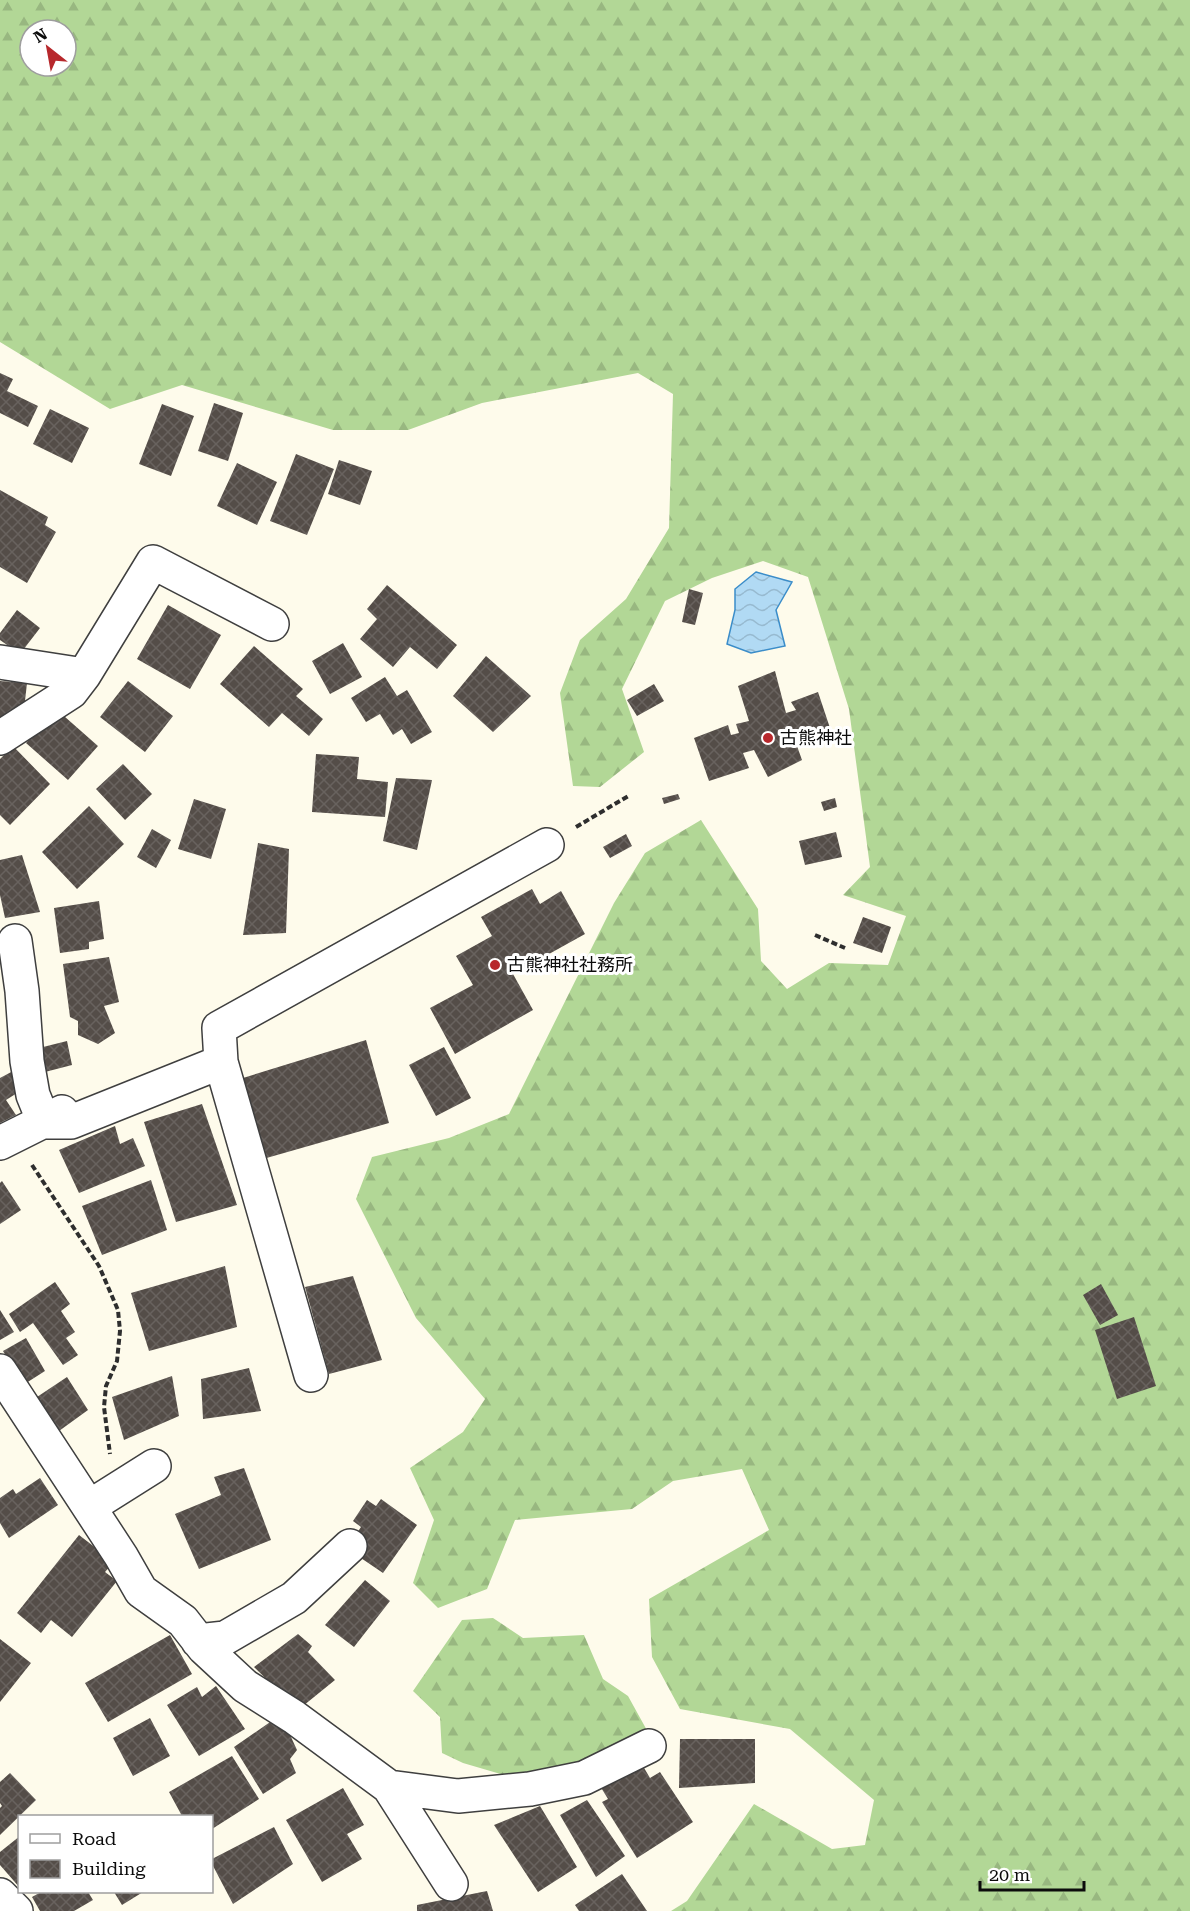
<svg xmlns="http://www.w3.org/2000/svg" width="1190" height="1911" viewBox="0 0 1190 1911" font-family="'Roboto Serif','Noto Sans JP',serif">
	<defs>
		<pattern id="forest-firs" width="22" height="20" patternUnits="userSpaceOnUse" patternTransform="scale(1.5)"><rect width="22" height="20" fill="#b2d796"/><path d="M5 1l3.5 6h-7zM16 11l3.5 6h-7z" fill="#98b780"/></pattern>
		<pattern id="water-waves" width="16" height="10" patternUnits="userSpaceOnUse" patternTransform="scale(1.5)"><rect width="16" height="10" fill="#b1daf4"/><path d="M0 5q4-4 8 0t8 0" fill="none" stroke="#97bad0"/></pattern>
		<pattern id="building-cross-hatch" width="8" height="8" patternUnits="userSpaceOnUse" patternTransform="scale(1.5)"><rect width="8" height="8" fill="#544d48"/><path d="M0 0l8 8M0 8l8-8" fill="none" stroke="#68625e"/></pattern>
	</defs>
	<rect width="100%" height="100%" fill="#fefbeb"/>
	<path fill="url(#forest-firs)" fill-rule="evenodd" d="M 0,0 L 1190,0 L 1190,1911 L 671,1911 L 687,1901 L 754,1804 L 832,1849 L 865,1845 L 874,1800 L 790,1729 L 680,1709 L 652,1657 L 649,1599 L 769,1530 L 742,1469 L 673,1481 L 632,1509 L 515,1520 L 487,1589 L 438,1608 L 413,1583 L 434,1520 L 410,1468 L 463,1432 L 485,1399 L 416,1318 L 356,1199 L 372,1157 L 449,1138 L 509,1114 L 614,903 L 645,853 L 701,820 L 758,909 L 761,961 L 787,989 L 829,963 L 888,965 L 906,916 L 843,895 L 870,867 L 849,709 L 808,577 L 763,561 L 712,578 L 665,601 L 622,689 L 644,752 L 600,787 L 573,786 L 560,693 L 580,640 L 626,599 L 669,528 L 673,394 L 638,373 L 482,403 L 408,430 L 333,430 L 182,385 L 110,409 L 0,342 ZM 30,30 L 66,30 L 66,66 L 30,66 Z
		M 493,1618 L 523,1638 L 584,1635 L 603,1679 L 628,1696 L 649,1734 L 549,1777 L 504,1775 L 463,1763 L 442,1753 L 440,1717 L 413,1691 L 462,1620 Z"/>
	<path fill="url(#water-waves)" stroke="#3b8dc9" stroke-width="1.5" d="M 756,572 L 792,582 L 776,610 L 785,646 L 751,653 L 727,644 L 735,610 L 735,589 Z"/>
	<path fill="url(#building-cross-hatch)" d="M 0,373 L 13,379 L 7,391 L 38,406 L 28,427 L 0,413 Z
		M 214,403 L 243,413 L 228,461 L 198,451 Z
		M 162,404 L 194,416 L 171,476 L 139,464 Z
		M 50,409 L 89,428 L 72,463 L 33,444 Z
		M 296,454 L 334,469 L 307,535 L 270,521 Z
		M 339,460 L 372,471 L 360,505 L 328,494 Z
		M 237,463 L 277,482 L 257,525 L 217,506 Z
		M 0,490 L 48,517 L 45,525 L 56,532 L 27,583 L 0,567 Z
		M 387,585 L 457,645 L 437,669 L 410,647 L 393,667 L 360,639 L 377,619 L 367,609 Z
		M 689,589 L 703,593 L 695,625 L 682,622 Z
		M 168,605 L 221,635 L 190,689 L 137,659 Z
		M 17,610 L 40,628 L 20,654 L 0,640 L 0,633 Z
		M 343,643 L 362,677 L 330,694 L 312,661 Z
		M 254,646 L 303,689 L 296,696 L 323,719 L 309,736 L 282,713 L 269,727 L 220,684 Z
		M 486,656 L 531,696 L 493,732 L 453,696 Z
		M 775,671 L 786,713 L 796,710 L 791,702 L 818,692 L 831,731 L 806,740 L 802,731 L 792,732 L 802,760 L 768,777 L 754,750 L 743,753 L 749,768 L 709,781 L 694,738 L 728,725 L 731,735 L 739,733 L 736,724 L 749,721 L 738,686 Z
		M 385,677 L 397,696 L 407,690 L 432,732 L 411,744 L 402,729 L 393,735 L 380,714 L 366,722 L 351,698 Z
		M 0,681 L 27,683 L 23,719 L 0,717 Z
		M 128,681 L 173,716 L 145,752 L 100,717 Z
		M 654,684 L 664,701 L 637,716 L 627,700 Z
		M 56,709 L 98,746 L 68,780 L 26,743 Z
		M 13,746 L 50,784 L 10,825 L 0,815 L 0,759 Z
		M 316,754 L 359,757 L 357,779 L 388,782 L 385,817 L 312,812 Z
		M 123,764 L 152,794 L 125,820 L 96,789 Z
		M 396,778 L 432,780 L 417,850 L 383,841 Z
		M 678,794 L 680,799 L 664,804 L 662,798 Z
		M 835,798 L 837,807 L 824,811 L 821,802 Z
		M 194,799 L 226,809 L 211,859 L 178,849 Z
		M 89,806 L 124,844 L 77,889 L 42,852 Z
		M 152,829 L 171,840 L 156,868 L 137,857 Z
		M 836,832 L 842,857 L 805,865 L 799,841 Z
		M 626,834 L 632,846 L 610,858 L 603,847 Z
		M 258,843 L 289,849 L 286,933 L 243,935 Z
		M 22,855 L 40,912 L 5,918 L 0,895 L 0,860 Z
		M 532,889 L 540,904 L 561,891 L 585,934 L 513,974 L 533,1010 L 455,1054 L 430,1008 L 473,985 L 456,956 L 492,936 L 481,917 Z
		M 99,901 L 104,939 L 89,942 L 89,949 L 60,953 L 54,908 Z
		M 863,917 L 891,927 L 882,953 L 853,943 Z
		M 109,957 L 119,1002 L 104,1006 L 115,1033 L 98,1044 L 78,1035 L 78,1021 L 70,1017 L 63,964 Z
		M 366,1040 L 389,1123 L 263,1159 L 243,1078 Z
		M 67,1041 L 72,1065 L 45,1072 L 43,1047 Z
		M 444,1047 L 471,1098 L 436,1116 L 409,1065 Z
		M 15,1070 L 25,1088 L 6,1100 L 16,1115 L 0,1123 L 0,1078 Z
		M 202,1104 L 237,1205 L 176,1222 L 144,1122 Z
		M 115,1126 L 120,1144 L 133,1138 L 145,1166 L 79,1193 L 59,1150 Z
		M 151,1180 L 167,1230 L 102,1255 L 82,1206 Z
		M 2,1181 L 21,1210 L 0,1224 L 0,1183 Z
		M 225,1266 L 237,1327 L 149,1351 L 131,1293 Z
		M 353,1276 L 382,1360 L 329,1374 L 305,1287 Z
		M 55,1282 L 70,1304 L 61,1311 L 75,1332 L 66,1338 L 78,1355 L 63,1365 L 33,1323 L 20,1332 L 9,1314 Z
		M 1101,1284 L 1118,1315 L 1100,1325 L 1083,1295 Z
		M 0,1310 L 14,1332 L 0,1340 Z
		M 1134,1317 L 1156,1386 L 1117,1399 L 1095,1330 Z
		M 26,1338 L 45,1371 L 23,1385 L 3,1351 Z
		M 249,1368 L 261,1411 L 203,1419 L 201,1379 Z
		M 172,1376 L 179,1416 L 124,1440 L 112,1397 Z
		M 67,1377 L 88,1410 L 59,1431 L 37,1397 Z
		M 244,1468 L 271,1540 L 199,1569 L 175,1514 L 221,1495 L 214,1477 Z
		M 40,1478 L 58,1505 L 9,1538 L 0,1523 L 0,1498 L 13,1489 L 16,1494 Z
		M 381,1499 L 417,1525 L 383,1573 L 355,1554 L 365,1539 L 357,1533 L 361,1527 L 353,1521 L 367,1500 L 376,1506 Z
		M 79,1535 L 114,1562 L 105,1572 L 117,1581 L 72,1637 L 51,1620 L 41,1633 L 17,1613 Z
		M 365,1580 L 390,1601 L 354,1647 L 325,1625 Z
		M 298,1634 L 312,1646 L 308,1652 L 335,1680 L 298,1710 L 254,1667 Z
		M 170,1635 L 192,1674 L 108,1722 L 85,1683 Z
		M 0,1639 L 31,1663 L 0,1702 Z
		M 216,1686 L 245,1729 L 199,1756 L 167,1705 L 197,1687 L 202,1697 Z
		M 286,1711 L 300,1732 L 291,1737 L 297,1750 L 290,1759 L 296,1773 L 263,1794 L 234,1747 Z
		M 150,1718 L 170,1756 L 133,1776 L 113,1738 Z
		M 680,1739 L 755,1739 L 755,1783 L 679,1788 Z
		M 232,1756 L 259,1799 L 212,1829 L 212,1816 L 182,1816 L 169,1792 Z
		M 637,1756 L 650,1778 L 660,1772 L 693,1822 L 637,1858 L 602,1802 L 608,1799 L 597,1781 Z
		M 10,1773 L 36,1800 L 0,1835 L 0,1808 L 2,1806 L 0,1803 L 0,1782 Z
		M 343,1788 L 364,1825 L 347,1834 L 362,1859 L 322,1882 L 286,1820 Z
		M 587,1800 L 625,1856 L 596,1877 L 560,1815 Z
		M 540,1806 L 577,1867 L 538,1892 L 494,1825 Z
		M 274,1827 L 293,1864 L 233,1904 L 212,1864 L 212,1859 Z
		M 20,1836 L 20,1888 L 0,1865 L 0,1852 Z
		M 622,1874 L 647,1911 L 579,1911 L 575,1905 Z
		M 487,1891 L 493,1911 L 417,1911 L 417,1905 Z
		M 41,1892 L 88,1892 L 93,1900 L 74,1911 L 40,1911 L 32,1897 Z
		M 114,1892 L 143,1892 L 122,1905 Z"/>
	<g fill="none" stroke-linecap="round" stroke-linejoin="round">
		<g stroke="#3f3f3f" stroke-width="36">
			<path id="minor" d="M 0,662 L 84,675
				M 0,738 L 71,692 L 84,675 L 153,562 L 272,624
				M 15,941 L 22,991 L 27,1061 L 33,1095 L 44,1122 L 71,1122 L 221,1062 L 219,1028 L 547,845
				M 221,1062 L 311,1375
				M 0,1143 L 62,1112
				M 0,1371 L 121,1556 L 141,1591 L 183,1621 L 204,1648 L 245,1686 L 294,1717 L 389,1787 L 451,1884
				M 89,1507 L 154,1466
				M 198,1641 L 225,1638 L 294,1598 L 350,1546
				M 389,1787 L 458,1796 L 530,1789 L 584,1778 L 649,1746
				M 0,1895 L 16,1911"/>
		</g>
		<path stroke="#2e2e2e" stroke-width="4" stroke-dasharray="6 3" stroke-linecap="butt" d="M 576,827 L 630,795
			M 815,935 L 845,948
			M 32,1165 L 99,1266 L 118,1310 L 120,1331 L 117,1361 L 106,1386 L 104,1407 L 110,1454"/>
		<use href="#minor" stroke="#fff" stroke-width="33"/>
	</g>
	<g fill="#b7282c" stroke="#fff" stroke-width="2">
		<circle cx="768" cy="738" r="6"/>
		<circle cx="495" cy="965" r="6"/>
	</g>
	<g text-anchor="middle" stroke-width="6" stroke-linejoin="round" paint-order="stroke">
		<g font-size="18" fill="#0c0c0c" stroke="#fff" text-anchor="start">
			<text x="780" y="744">古熊神社</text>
			<text x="507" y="971">古熊神社社務所</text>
		</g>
	</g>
	<rect x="18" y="1815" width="195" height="78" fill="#ffffff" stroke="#9e9e9e" stroke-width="1.5"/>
	<rect x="30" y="1834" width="30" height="9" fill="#ffffff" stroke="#9e9e9e" stroke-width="1.5"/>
	<text x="72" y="1845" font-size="18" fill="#0c0c0c">Road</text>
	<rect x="30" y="1860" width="30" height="18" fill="url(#building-cross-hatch)" stroke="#9e9e9e" stroke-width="1.5"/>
	<text x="72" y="1875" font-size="18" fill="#0c0c0c">Building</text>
	<g transform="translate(48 48) rotate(329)"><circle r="28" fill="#ffffff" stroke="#9e9e9e" stroke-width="1.5"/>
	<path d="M0-4.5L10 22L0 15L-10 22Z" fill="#b7282c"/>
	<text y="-9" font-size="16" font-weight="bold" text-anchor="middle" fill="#0c0c0c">N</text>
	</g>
	<path d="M980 1881v9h104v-9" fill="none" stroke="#0c0c0c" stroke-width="3"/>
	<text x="989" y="1881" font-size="18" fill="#0c0c0c" stroke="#ffffff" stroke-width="4.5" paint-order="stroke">20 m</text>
</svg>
